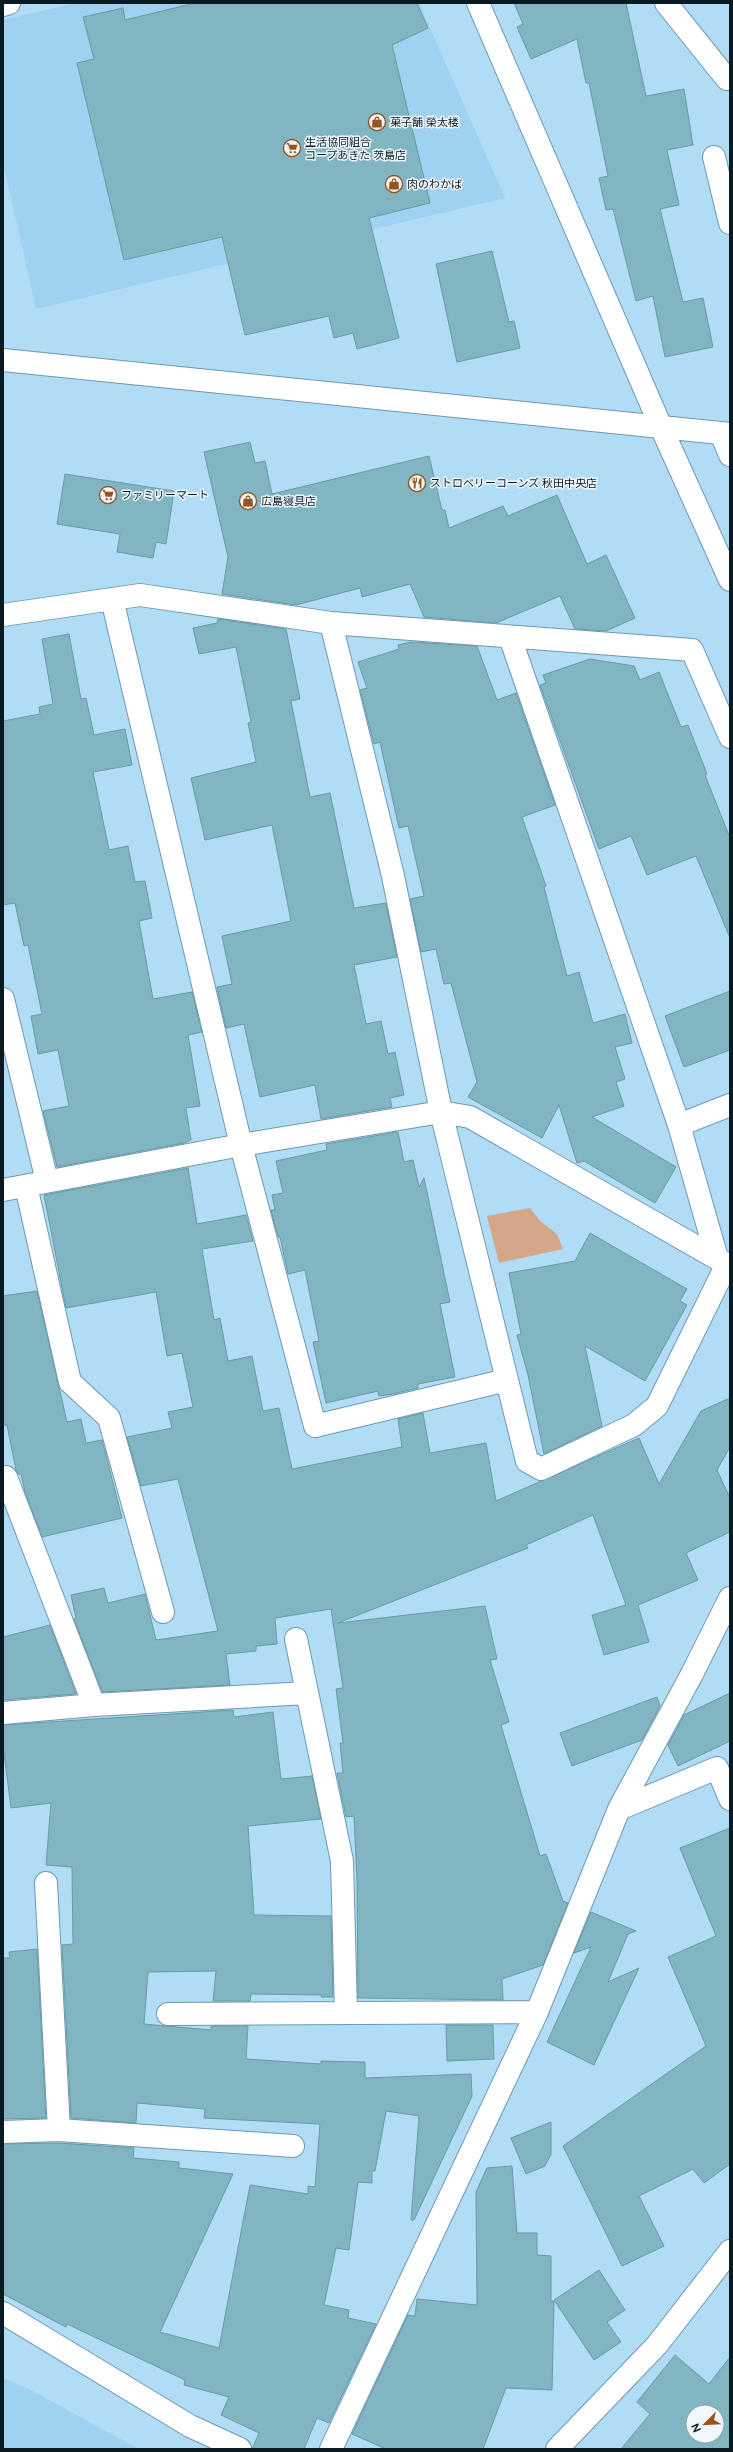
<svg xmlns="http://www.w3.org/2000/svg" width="733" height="2452" viewBox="0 0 733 2452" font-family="Figtree,'Noto Sans JP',sans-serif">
	<rect width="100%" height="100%" fill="#b1dcf6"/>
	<path fill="#9fd1f0" d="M 76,3 L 419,3 L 505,198 L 36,309 L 3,162 L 3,20 Z
		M 3,2378 L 27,2388 L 139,2449 L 3,2449 Z"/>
	<path fill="#d4a789" d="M 530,1208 L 540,1221 L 557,1234 L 563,1249 L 499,1263 L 487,1216 Z"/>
	<path fill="#81b5c2" stroke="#679aa7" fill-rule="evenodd" d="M 195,3 L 417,3 L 428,28 L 392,45 L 430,203 L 369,218 L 399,338 L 357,349 L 353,333 L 334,338 L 329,316 L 245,335 L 222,237 L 124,260 L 77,63 L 94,59 L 83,17 L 123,8 L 125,20 Z
		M 514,3 L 626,3 L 646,96 L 684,89 L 693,145 L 667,150 L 679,205 L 660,209 L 683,302 L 703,298 L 713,347 L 665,357 L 653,296 L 636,301 L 613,209 L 606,210 L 599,178 L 608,176 L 589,83 L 586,83 L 577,39 L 531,59 L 517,27 L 523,24 Z
		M 492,251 L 509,322 L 514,321 L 520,348 L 457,362 L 436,264 Z
		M 250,442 L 255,463 L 265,461 L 272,494 L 429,456 L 442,510 L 445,510 L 449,528 L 503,506 L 508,516 L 557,495 L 587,564 L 606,555 L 635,618 L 606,631 L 575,629 L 560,596 L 496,623 L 424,617 L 410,584 L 362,597 L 360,588 L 296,605 L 222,594 L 228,557 L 204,452 Z
		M 65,474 L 174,491 L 166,544 L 156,542 L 153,558 L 117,552 L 120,534 L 57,524 Z
		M 218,619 L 286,629 L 300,699 L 291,701 L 310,797 L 330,793 L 354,908 L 386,903 L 397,957 L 354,965 L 366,1024 L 381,1021 L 388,1054 L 395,1052 L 404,1095 L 390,1098 L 392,1107 L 321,1119 L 315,1085 L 260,1097 L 244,1024 L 226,1028 L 217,987 L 232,984 L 222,936 L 291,921 L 272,825 L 205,840 L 191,778 L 256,762 L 248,723 L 251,722 L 236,647 L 199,654 L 193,628 L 217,623 Z
		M 69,634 L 81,699 L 86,698 L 94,735 L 125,729 L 132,765 L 93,772 L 109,850 L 128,846 L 135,882 L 145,881 L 152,918 L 139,921 L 153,999 L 192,992 L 202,1032 L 188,1035 L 200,1106 L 186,1108 L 191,1140 L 184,1143 L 57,1167 L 43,1111 L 69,1106 L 58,1050 L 38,1054 L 31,1016 L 42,1014 L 28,945 L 24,946 L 15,903 L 3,905 L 3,721 L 40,714 L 39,707 L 53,704 L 42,639 Z
		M 411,642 L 477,646 L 497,700 L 516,693 L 555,805 L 522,817 L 546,886 L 544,887 L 567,976 L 579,972 L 593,1023 L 625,1014 L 632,1043 L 615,1047 L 625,1079 L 616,1082 L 624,1106 L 592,1117 L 676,1167 L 655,1203 L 584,1161 L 577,1163 L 559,1105 L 542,1138 L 468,1097 L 477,1082 L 451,983 L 444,984 L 436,949 L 421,952 L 410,899 L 424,896 L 408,826 L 399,828 L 380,742 L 374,744 L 360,690 L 367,688 L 358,662 L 399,649 L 398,645 Z
		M 590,659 L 634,666 L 640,680 L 659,672 L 681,727 L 688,725 L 707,774 L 705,775 L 730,838 L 730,938 L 696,856 L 647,875 L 631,836 L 599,849 L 540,685 L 546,683 L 543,675 Z
		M 730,991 L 730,1050 L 684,1067 L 665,1016 Z
		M 398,1132 L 404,1162 L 413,1160 L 419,1187 L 424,1178 L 450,1302 L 440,1304 L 455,1377 L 418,1384 L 418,1388 L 393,1394 L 379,1396 L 378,1391 L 326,1403 L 313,1342 L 319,1341 L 305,1270 L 288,1274 L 280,1237 L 278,1237 L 271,1210 L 275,1210 L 272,1195 L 283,1193 L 276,1161 L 327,1150 L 326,1144 Z
		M 188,1168 L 197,1224 L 246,1215 L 253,1241 L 202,1249 L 214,1320 L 220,1318 L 228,1361 L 252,1356 L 263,1411 L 279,1408 L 292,1469 L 402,1447 L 398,1419 L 423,1413 L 430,1453 L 486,1443 L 496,1501 L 639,1438 L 659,1484 L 701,1411 L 730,1398 L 730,1447 L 717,1470 L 730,1498 L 730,1532 L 686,1553 L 698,1580 L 638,1605 L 649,1642 L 604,1655 L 592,1615 L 626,1605 L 593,1515 L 526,1545 L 528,1548 L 338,1623 L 485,1606 L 497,1659 L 490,1660 L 509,1722 L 501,1725 L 540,1856 L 546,1854 L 563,1901 L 568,1903 L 543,1965 L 502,1979 L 503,2000 L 358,1998 L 357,1881 L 354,1816 L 346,1817 L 337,1773 L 343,1773 L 340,1743 L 343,1743 L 336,1689 L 343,1688 L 331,1609 L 275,1618 L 277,1644 L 256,1646 L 256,1651 L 226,1654 L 230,1685 L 102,1692 L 74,1619 L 76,1618 L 71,1595 L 104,1588 L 108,1603 L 145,1594 L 156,1640 L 218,1631 L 178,1479 L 141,1486 L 127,1437 L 172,1428 L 168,1412 L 193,1407 L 182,1353 L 167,1356 L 156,1292 L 66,1308 L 44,1195 Z
		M 590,1233 L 687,1289 L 680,1301 L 687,1305 L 645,1381 L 585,1346 L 602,1426 L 544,1454 L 528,1375 L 517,1335 L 521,1334 L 509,1273 L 575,1261 Z
		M 37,1291 L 67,1422 L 81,1419 L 86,1443 L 102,1440 L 122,1518 L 42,1537 L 25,1492 L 21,1474 L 18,1474 L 16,1470 L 7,1425 L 3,1425 L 3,1296 Z
		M 50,1625 L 76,1694 L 3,1700 L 3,1637 Z
		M 730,1693 L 730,1741 L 678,1766 L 668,1745 L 684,1715 Z
		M 657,1697 L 660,1706 L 642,1740 L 572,1766 L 560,1733 Z
		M 233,1710 L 234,1717 L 273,1712 L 281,1779 L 312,1776 L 321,1819 L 248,1826 L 254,1915 L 331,1916 L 333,1997 L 321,1997 L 322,1995 L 251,1994 L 250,2001 L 213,2001 L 216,1971 L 148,1972 L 144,2024 L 211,2030 L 211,2026 L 248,2026 L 246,2059 L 321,2064 L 321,2061 L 365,2062 L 365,2078 L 471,2074 L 472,2096 L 414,2220 L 411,2220 L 419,2116 L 386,2111 L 375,2171 L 372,2171 L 372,2183 L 358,2182 L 349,2250 L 336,2248 L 324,2305 L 349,2310 L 348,2318 L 376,2324 L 329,2423 L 317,2418 L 304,2449 L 252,2449 L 259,2433 L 221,2415 L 229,2397 L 184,2385 L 185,2380 L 67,2324 L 66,2327 L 3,2294 L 3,2144 L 59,2143 L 134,2148 L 133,2158 L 179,2162 L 179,2168 L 233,2174 L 160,2332 L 219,2348 L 250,2185 L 308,2194 L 308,2186 L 315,2187 L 320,2124 L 204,2118 L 205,2109 L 137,2103 L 136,2123 L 71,2118 L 62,1945 L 73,1944 L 72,1867 L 46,1865 L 51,1803 L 11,1808 L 3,1746 L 3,1725 Z
		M 730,1828 L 730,2164 L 704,2183 L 693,2169 L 639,2196 L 664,2246 L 622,2266 L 563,2146 L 706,2046 L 668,1957 L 716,1936 L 680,1848 Z
		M 591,1912 L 636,1931 L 628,1934 L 608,1982 L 639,1968 L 594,2065 L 547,2042 L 591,1947 L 574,1953 Z
		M 37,1949 L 46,2118 L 3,2119 L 3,1958 L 10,1958 L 9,1952 Z
		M 446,2025 L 493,2025 L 494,2059 L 447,2061 Z
		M 551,2122 L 551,2154 L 545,2166 L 526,2174 L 511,2138 Z
		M 512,2166 L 517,2233 L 537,2233 L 537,2255 L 551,2256 L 551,2302 L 554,2301 L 552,2390 L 506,2388 L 483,2449 L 386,2449 L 352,2434 L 408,2315 L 415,2316 L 417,2299 L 477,2305 L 476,2192 L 487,2168 Z
		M 599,2270 L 625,2310 L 607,2322 L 621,2342 L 594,2360 L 554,2300 Z
		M 675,2355 L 709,2384 L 730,2357 L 730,2449 L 621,2449 L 650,2414 L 637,2402 ZM 693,2412 L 717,2412 L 717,2436 L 693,2436 Z"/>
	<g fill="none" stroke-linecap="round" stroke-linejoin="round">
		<g stroke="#6f98b1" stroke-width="24">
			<path id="street" d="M 666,3 L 727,79
				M 3,5 L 9,3
				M 714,157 L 730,223
				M 721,433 L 730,455
				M 112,599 L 241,1145 L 315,1426 L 507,1380 L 441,1112 L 393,876 L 331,623
				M 3,615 L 140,595 L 331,623 L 692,650 L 730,737
				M 510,637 L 679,1125 L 717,1258
				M 3,999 L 47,1181
				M 679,1125 L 730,1105
				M 26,1186 L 70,1382 L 109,1418 L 163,1612
				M 3,1190 L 241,1145 L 441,1112 L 470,1117 L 730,1266
				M 507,1380 L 527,1461 L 541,1469 L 634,1425 L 657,1406 L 727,1264
				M 6,1477 L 94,1705 L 307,1693
				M 296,1639 L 342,1861 L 346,2013
				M 3,1713 L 94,1705
				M 619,1809 L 717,1768 L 730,1799
				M 46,1883 L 59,2130
				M 168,2014 L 537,2012
				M 3,2132 L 59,2130 L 293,2146
				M 3,2313 L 190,2426 L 240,2449
				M 331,2449 L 537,2012 L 619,1809 L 692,1674 L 730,1598
				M 557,2449 L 657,2345 L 730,2251"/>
		</g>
		<g stroke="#6f98b1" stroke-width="24">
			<path id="secondary" d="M 478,3 L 661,427 L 730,580
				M 3,360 L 730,434"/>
		</g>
		<use href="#street" stroke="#fff" stroke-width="22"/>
		<use href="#secondary" stroke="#fff" stroke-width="22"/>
	</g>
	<defs>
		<g id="shop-ring" transform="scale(0.9)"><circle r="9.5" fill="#eff7fc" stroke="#955420" stroke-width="1.5"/><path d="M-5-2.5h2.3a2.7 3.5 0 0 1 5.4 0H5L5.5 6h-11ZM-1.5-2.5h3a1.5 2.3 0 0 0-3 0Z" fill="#955420"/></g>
		<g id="supermarket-ring" transform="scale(0.9)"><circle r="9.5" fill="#eff7fc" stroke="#955420" stroke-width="1.5"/><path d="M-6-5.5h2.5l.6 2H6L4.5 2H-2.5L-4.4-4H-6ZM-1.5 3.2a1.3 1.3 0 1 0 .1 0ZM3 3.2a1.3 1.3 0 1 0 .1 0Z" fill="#955420"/></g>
		<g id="restaurant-ring" transform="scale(0.9)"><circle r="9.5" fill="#eff7fc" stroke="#955420" stroke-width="1.5"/><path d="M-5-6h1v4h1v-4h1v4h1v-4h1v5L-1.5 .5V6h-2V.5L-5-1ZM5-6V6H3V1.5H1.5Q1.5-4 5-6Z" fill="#955420"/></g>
	</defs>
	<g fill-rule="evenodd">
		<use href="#shop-ring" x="377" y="122"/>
		<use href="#supermarket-ring" x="292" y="148"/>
		<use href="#shop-ring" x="394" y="184"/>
		<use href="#restaurant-ring" x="417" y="483"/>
		<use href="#supermarket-ring" x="108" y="495"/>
		<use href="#shop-ring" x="248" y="501"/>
	</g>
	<g text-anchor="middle" stroke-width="3" stroke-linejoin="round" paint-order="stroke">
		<g font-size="11" fill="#0a1a23" stroke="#eff7fc" text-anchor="start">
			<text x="390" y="126">菓子舗 榮太楼</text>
			<text x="305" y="146">生活協同組合<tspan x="305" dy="13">コープあきた 茨島店</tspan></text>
			<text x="407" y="188">肉のわかば</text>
			<text x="430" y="487">ストロベリーコーンズ 秋田中央店</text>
			<text x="121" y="499">ファミリーマート</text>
			<text x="261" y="505">広島寝具店</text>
		</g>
	</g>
	<rect width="733" height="2452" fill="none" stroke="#0a1a23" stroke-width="8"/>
	<g transform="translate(705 2424) rotate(246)"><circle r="19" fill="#eff7fc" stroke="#939fa5"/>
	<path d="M0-3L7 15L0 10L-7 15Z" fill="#955420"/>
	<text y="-6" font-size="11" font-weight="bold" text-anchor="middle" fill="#0a1a23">N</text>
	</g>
</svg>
